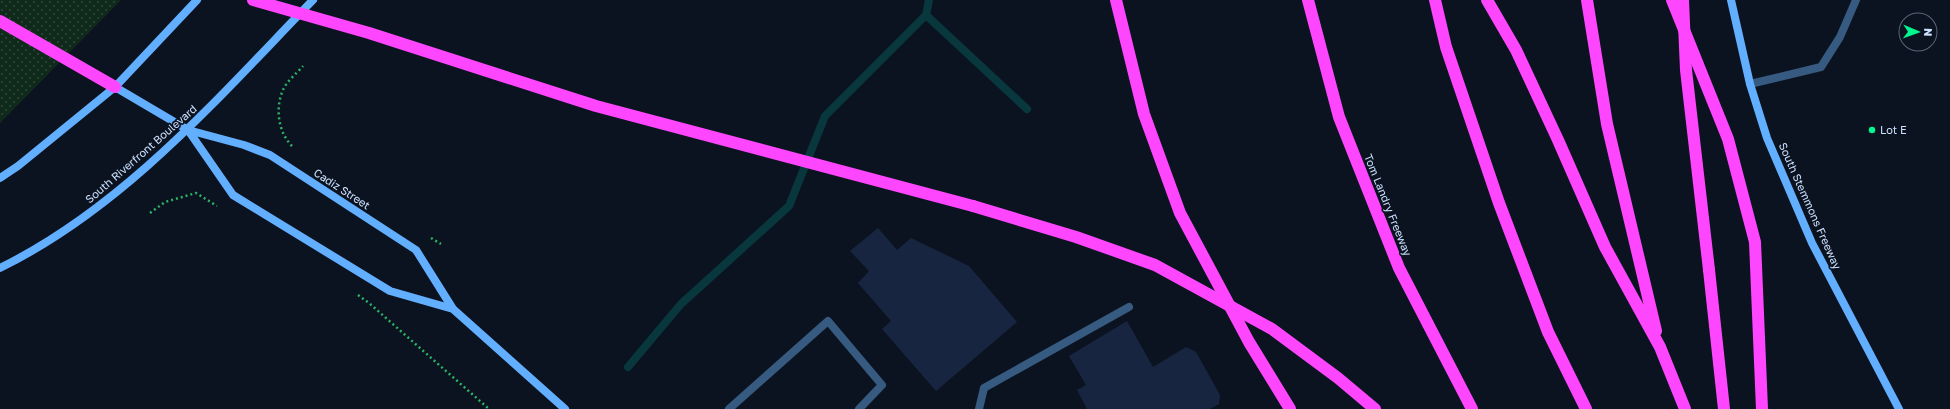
<svg xmlns="http://www.w3.org/2000/svg" width="1950" height="409" viewBox="0 0 1950 409" font-family="'Golos Text',sans-serif">
	<defs>
		<pattern id="park-dots" width="8" height="8" patternUnits="userSpaceOnUse"><rect width="8" height="8" fill="#0f2a1b"/><path d="M2 2h.1M6 6h.1" fill="none" stroke="#31493d" stroke-width="1.8" stroke-linecap="round"/></pattern>
	</defs>
	<rect width="100%" height="100%" fill="#0c1320"/>
	<path fill="url(#park-dots)" d="M 0,0 L 121,0 L 0,123 Z"/>
	<g fill="none" stroke-linecap="round" stroke-linejoin="round">
		<path stroke="#08373d" stroke-width="8" d="M 926,15 L 1027,109
			M 628,367 L 681,304 L 789,206 L 825,116 L 926,15 L 929,0"/>
	</g>
	<path fill="#182541" d="M 878,228 L 897,250 L 911,238 L 969,266 L 1017,322 L 936,391 L 882,329 L 891,321 L 858,283 L 869,271 L 850,251 Z
		M 1127,321 L 1153,367 L 1186,347 L 1196,352 L 1220,395 L 1219,404 L 1210,409 L 1087,409 L 1077,390 L 1086,385 L 1069,356 Z"/>
	<g fill="none" stroke-linecap="round" stroke-linejoin="round">
		<path stroke="#2ab464" stroke-width="2.5" stroke-dasharray="2 3" stroke-linecap="butt" d="M 292,146 C 278,132 275,108 283,90 C 286,82 297,73 303,66
			M 150,213 L 165,202 L 196,193 L 217,206
			M 431,238 L 441,244
			M 358,295 L 369,303 L 489,409"/>
		<path stroke="#365a80" stroke-width="8" d="M 1750,84 L 1821,67 L 1840,37 L 1856,0
			M 729,409 L 828,321 L 882,385 L 859,409
			M 979,409 L 984,388 L 1129,307"/>
		<path stroke="#62afff" stroke-width="8" d="M 1731,0 L 1750,84 L 1767,138 L 1812,243 L 1899,409
			M 115,87 L 188,130 L 244,145 L 270,155 L 416,250 L 453,309 L 565,409
			M 188,130 L 233,195 L 390,291 L 453,309
			M 0,178 L 18,166 L 115,87 L 197,0
			M 0,268 C 124,207 218,98 313,0"/>
		<path stroke="#ff46ff" stroke-width="12" d="M 1308,0 L 1339,117 L 1399,268 L 1472,409
			M 1435,0 L 1446,47 L 1499,203 L 1548,332 L 1586,409
			M 1487,0 L 1516,50 L 1558,140 L 1605,247 L 1660,347 L 1685,409
			M 1587,0 L 1607,124 L 1656,331
			M 1672,0 L 1728,139 L 1755,242 L 1762,409
			M 0,21 L 115,87
			M 973,206 L 1076,237 L 1155,265 L 1272,329 L 1338,378 L 1375,409
			M 1709,270 L 1724,409"/>
		<path stroke="#ff46ff" stroke-width="12" d="M 253,0 L 369,33 L 596,106 L 973,206
			M 1116,0 L 1144,114 L 1180,213 L 1249,342 L 1290,409
			M 1683,0 L 1686,70 L 1709,270"/>
	</g>
	<circle fill="#00f68f" stroke="#0c1320" stroke-width="1.5" cx="1872" cy="130" r="4"/>
	<g text-anchor="middle" stroke-width="3.5" stroke-linejoin="round" paint-order="stroke">
		<g font-size="11" fill="#cbe0ff" stroke="#0c1320" text-anchor="start">
			<text x="1880" y="134">Lot E</text>
		</g>
		<g font-size="11" fill="#cbe0ff" stroke="#0c1320">
			<text transform="translate(141 154) rotate(-41)" y="4">South Riverfront Boulevard</text>
			<text transform="translate(342 189) rotate(33)" y="4">Cadiz Street</text>
			<text transform="translate(1388 205) rotate(68)" y="4">Tom Landry Freeway</text>
			<text transform="translate(1810 206) rotate(66)" y="4">South Stemmons Freeway</text>
		</g>
	</g>
	<g transform="translate(1918 32) rotate(92)"><circle r="19" fill="#0c1320" stroke="#586579"/>
	<path d="M0-3L7 15L0 10L-7 15Z" fill="#00f68f"/>
	<text y="-6" font-size="11" font-weight="bold" text-anchor="middle" fill="#cbe0ff">N</text>
	</g>
</svg>
